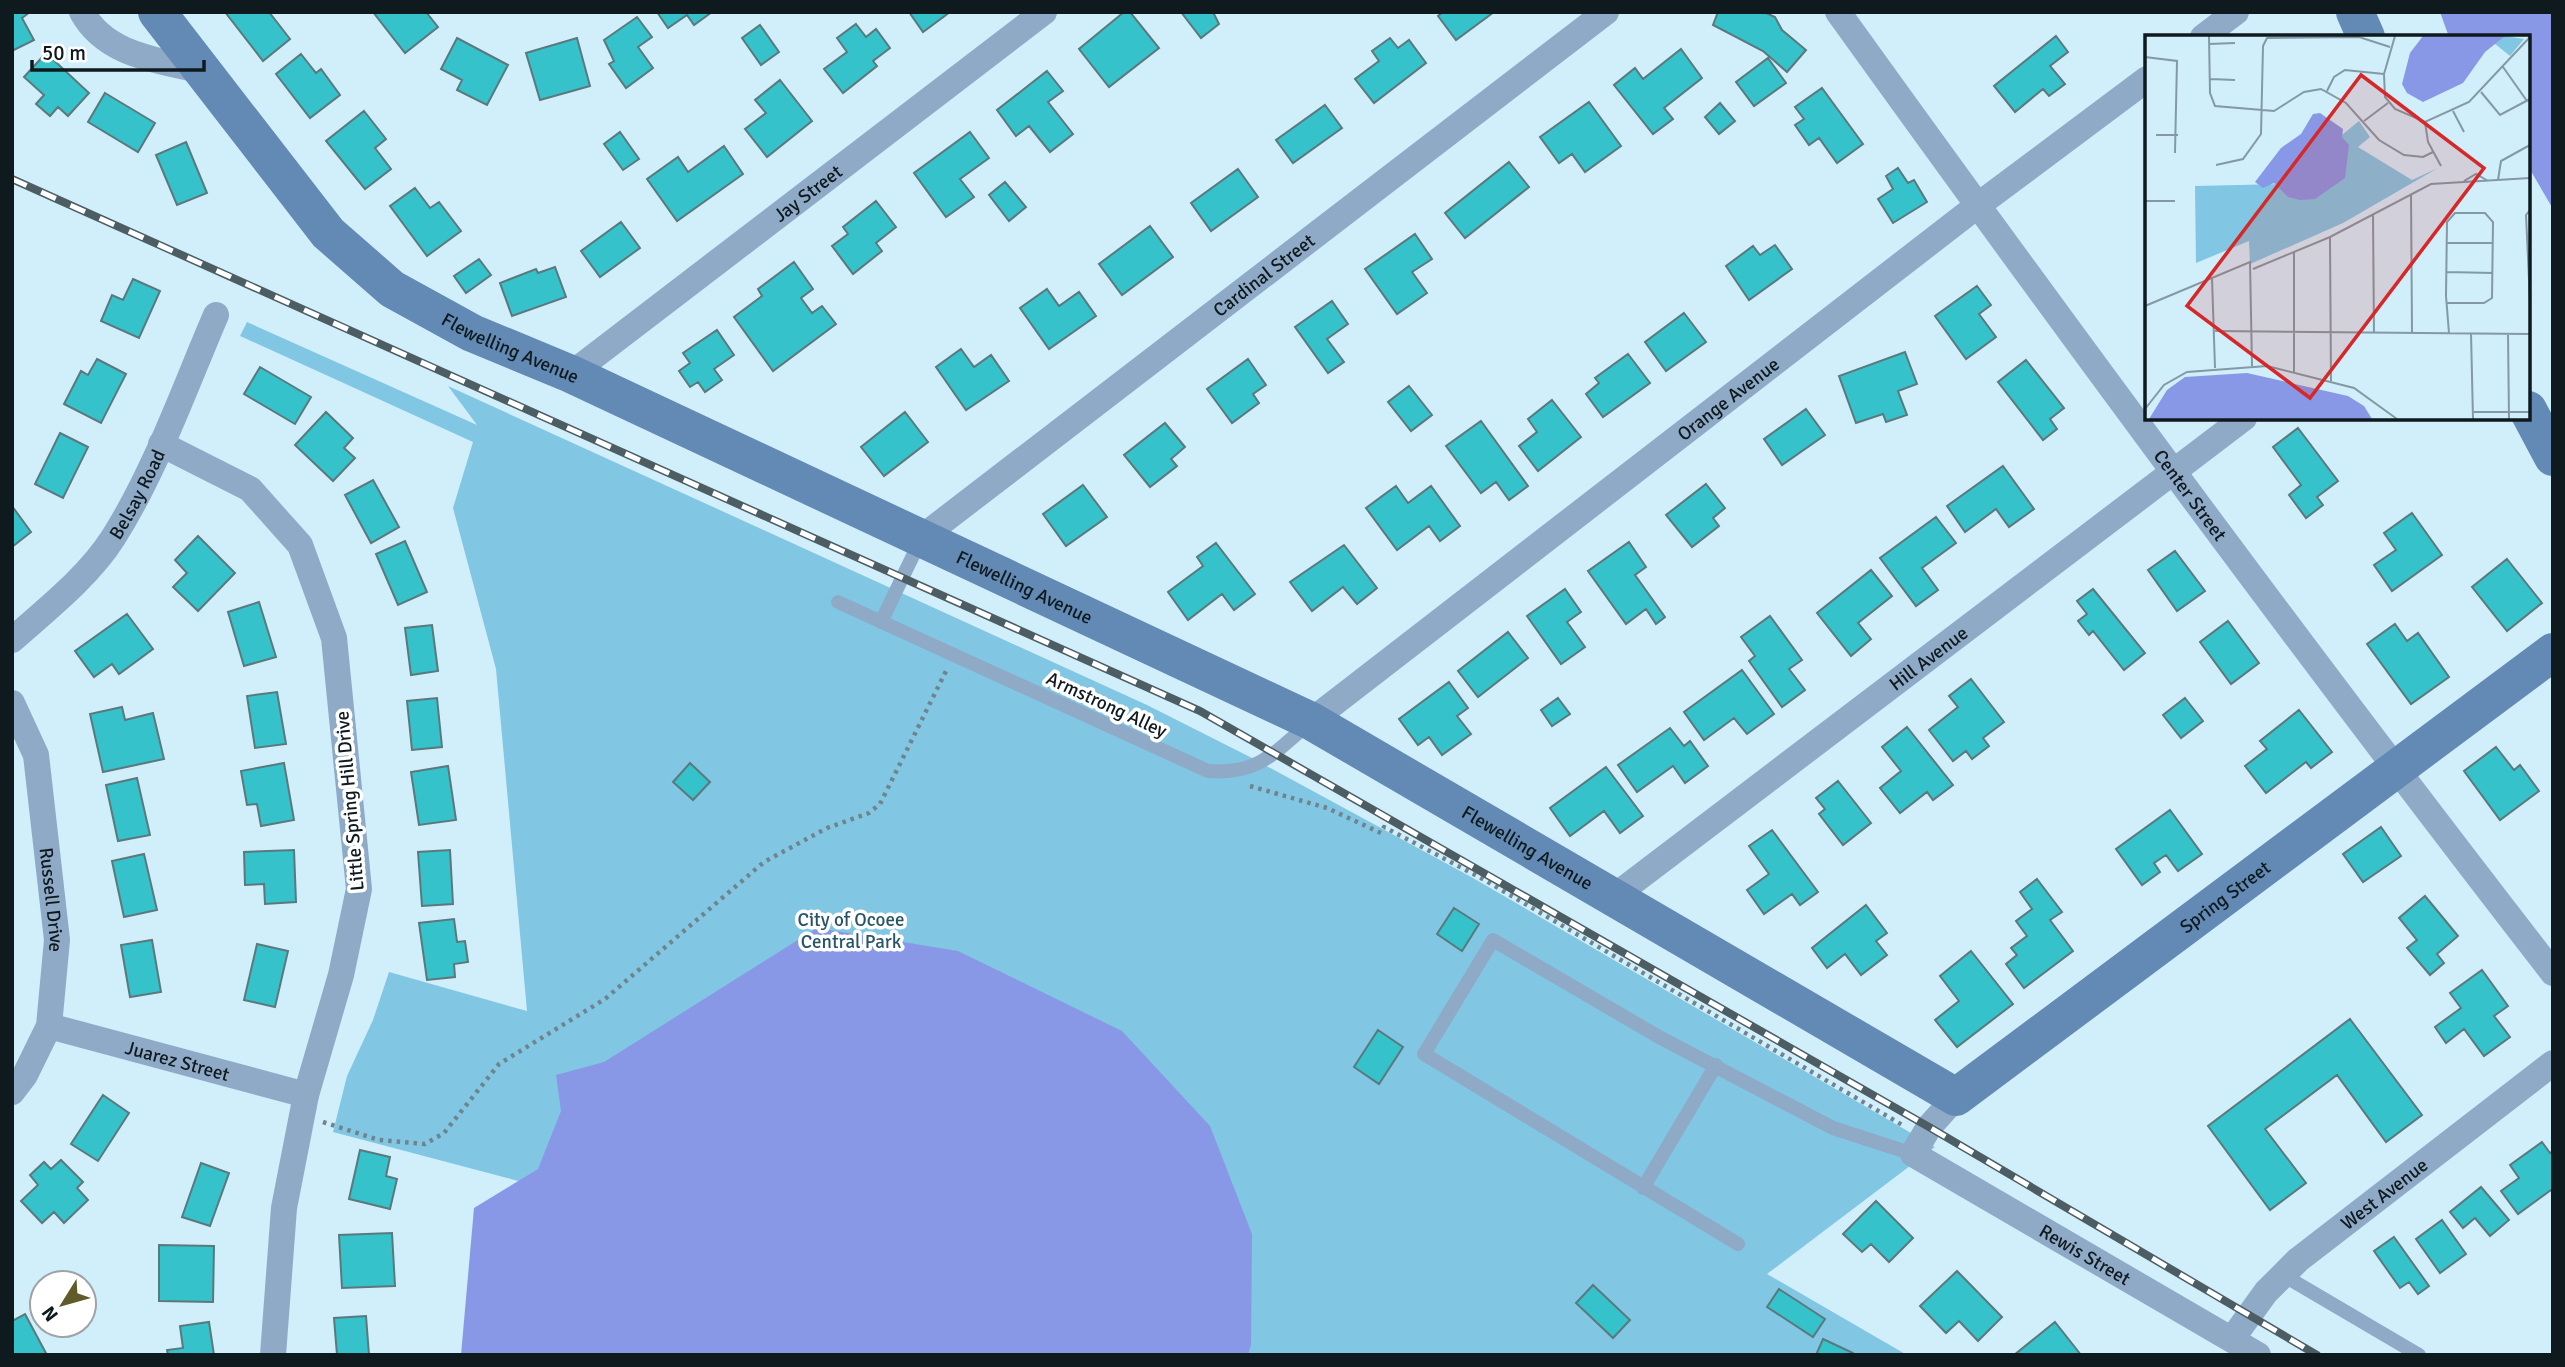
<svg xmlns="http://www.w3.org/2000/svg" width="2565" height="1367" viewBox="0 0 2565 1367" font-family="Signika,sans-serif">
	<rect width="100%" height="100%" fill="#d1eefb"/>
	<path fill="#81c7e4" d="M 247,322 L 477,425 L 448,386 L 1147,705 L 1250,757 L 1473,878 L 1935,1147 L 1767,1274 L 1907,1355 L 1203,1355 L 1117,1339 L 333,1132 L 347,1076 L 373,1020 L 389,972 L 527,1011 L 496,669 L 453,508 L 473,442 L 240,336 Z"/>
	<path fill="#8898e6" d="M 2440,12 L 2553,12 L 2553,209 L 2528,166 L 2528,37 L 2449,37 Z
		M 817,928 L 958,951 L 1122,1031 L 1210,1126 L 1252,1234 L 1251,1345 L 1248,1355 L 461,1355 L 474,1208 L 538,1169 L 561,1111 L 556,1075 L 604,1062 Z"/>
	<path fill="#35c2cb" stroke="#5b797c" stroke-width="2" d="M 12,12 L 30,12 L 22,18 L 34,40 L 12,51 Z
		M 225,12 L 269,12 L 290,39 L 263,61 Z
		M 373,12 L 426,12 L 438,27 L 405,53 Z
		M 657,12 L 712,12 L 694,25 L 687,15 L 668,28 Z
		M 909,12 L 950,12 L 923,32 Z
		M 1124,12 L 1130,12 L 1159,48 L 1109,87 L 1079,49 Z
		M 1181,12 L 1213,12 L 1219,24 L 1201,38 Z
		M 1443,12 L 1494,12 L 1456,40 L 1438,16 Z
		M 1718,12 L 1764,12 L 1775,17 L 1782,30 L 1806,50 L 1787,72 L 1763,51 L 1713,25 Z
		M 637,17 L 652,37 L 638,47 L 653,68 L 626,88 L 609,64 L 614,61 L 604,40 Z
		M 856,24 L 866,37 L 876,29 L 890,48 L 873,61 L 877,66 L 843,93 L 824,69 L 847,52 L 837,38 Z
		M 760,25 L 779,52 L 761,65 L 742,38 Z
		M 2056,36 L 2068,52 L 2050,66 L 2065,84 L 2049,96 L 2043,89 L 2015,112 L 1994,86 Z
		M 457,38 L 508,65 L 487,105 L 457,90 L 462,80 L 441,69 Z
		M 577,38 L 590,86 L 540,100 L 526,53 Z
		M 1390,38 L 1398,48 L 1409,40 L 1426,63 L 1374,103 L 1355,79 L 1379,61 L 1372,51 Z
		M 1681,49 L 1702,78 L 1664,108 L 1673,119 L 1653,134 L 1614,85 L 1635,68 L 1643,79 Z
		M 46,53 L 89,93 L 68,116 L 58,107 L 50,116 L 36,104 L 44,95 L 24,77 Z
		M 301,54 L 316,73 L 321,69 L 340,95 L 310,118 L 276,74 Z
		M 1768,58 L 1786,83 L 1754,106 L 1736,82 Z
		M 1047,71 L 1063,91 L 1048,102 L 1073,134 L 1050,152 L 1029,126 L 1016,136 L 997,110 Z
		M 780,80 L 812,121 L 767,157 L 745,129 L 766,113 L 755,100 Z
		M 1822,88 L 1863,144 L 1837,163 L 1819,138 L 1809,145 L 1795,125 L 1804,119 L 1795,107 Z
		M 105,93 L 155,123 L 138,152 L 88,122 Z
		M 1589,102 L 1621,146 L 1585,172 L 1572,154 L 1559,163 L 1540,137 Z
		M 1720,103 L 1735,121 L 1719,134 L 1705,117 Z
		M 1325,105 L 1342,128 L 1293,163 L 1276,140 Z
		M 364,111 L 386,139 L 375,148 L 391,169 L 365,189 L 326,141 Z
		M 620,132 L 639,159 L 623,170 L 604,144 Z
		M 970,132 L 989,158 L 960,179 L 974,197 L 946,217 L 914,173 Z
		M 186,142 L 207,193 L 177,205 L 156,155 Z
		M 724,146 L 743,174 L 677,221 L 647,179 L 678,157 L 688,172 Z
		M 1509,162 L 1529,187 L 1465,238 L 1445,213 Z
		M 1898,168 L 1908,183 L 1914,180 L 1927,202 L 1893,223 L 1878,199 L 1893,189 L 1886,176 Z
		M 1238,169 L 1258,197 L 1211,231 L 1191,203 Z
		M 1005,182 L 1026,207 L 1009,221 L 989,195 Z
		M 415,188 L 430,208 L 439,202 L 461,231 L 427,256 L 390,206 Z
		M 876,201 L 896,227 L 876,243 L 882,251 L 853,274 L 832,246 L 848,234 L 843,227 Z
		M 621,222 L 640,248 L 600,277 L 581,251 Z
		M 1150,226 L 1173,257 L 1122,295 L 1099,264 Z
		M 1415,234 L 1432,259 L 1412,272 L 1427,293 L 1397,314 L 1365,269 Z
		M 1775,245 L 1792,269 L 1749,300 L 1726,266 L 1753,246 L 1760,255 Z
		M 479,259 L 491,275 L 466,293 L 454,276 Z
		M 794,262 L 813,289 L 801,298 L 812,313 L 822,306 L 836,324 L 773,371 L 734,317 L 762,296 L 758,289 Z
		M 555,267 L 566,297 L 512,316 L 500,283 L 536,269 L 538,273 Z
		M 133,279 L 160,291 L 139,338 L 101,321 L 112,295 L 123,300 Z
		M 1977,286 L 1991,305 L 1979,314 L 1996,337 L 1966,359 L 1935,316 Z
		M 1047,289 L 1059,306 L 1079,292 L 1096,316 L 1049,349 L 1020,308 Z
		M 1332,301 L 1348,324 L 1327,339 L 1344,362 L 1328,373 L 1295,327 Z
		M 1684,313 L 1706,342 L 1666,371 L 1645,342 Z
		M 717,330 L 734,355 L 714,369 L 722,380 L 705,392 L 698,382 L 690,387 L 679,371 L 690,363 L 683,353 Z
		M 961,349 L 974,367 L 991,355 L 1009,381 L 966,410 L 936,367 Z
		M 1905,352 L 1917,384 L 1898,391 L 1907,415 L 1886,422 L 1883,414 L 1856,423 L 1839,376 Z
		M 1628,354 L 1650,383 L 1603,417 L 1586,394 L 1599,383 L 1595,378 Z
		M 97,359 L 126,374 L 101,423 L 64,404 L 81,371 L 88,375 Z
		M 1248,359 L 1266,385 L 1253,394 L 1259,403 L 1232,423 L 1207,389 Z
		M 2026,360 L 2064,408 L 2050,419 L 2057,429 L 2043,440 L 1998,382 Z
		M 260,367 L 311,397 L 295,424 L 244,394 Z
		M 1409,386 L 1432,415 L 1411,431 L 1388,402 Z
		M 1552,400 L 1581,437 L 1538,471 L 1519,446 L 1537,432 L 1528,419 Z
		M 1806,409 L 1825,435 L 1782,465 L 1764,439 Z
		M 326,412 L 353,438 L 344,448 L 355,458 L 333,481 L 295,445 Z
		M 905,412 L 928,442 L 884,476 L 861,447 Z
		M 1481,421 L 1528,486 L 1509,500 L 1496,482 L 1481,493 L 1446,446 Z
		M 1165,423 L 1185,447 L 1171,459 L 1177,466 L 1150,487 L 1124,455 Z
		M 2298,428 L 2338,481 L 2317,497 L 2323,505 L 2306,518 L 2289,495 L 2301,485 L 2273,447 Z
		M 60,433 L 88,447 L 63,498 L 35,484 Z
		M 2003,466 L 2034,509 L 2009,527 L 1996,509 L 1965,532 L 1947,506 Z
		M 373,480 L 399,527 L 371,543 L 345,495 Z
		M 1706,484 L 1725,508 L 1713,518 L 1719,526 L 1692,547 L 1666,515 Z
		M 1083,485 L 1107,517 L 1066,546 L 1043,514 Z
		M 1396,486 L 1408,503 L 1431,486 L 1460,526 L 1440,541 L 1429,526 L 1397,550 L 1366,508 Z
		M 12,506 L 31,532 L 12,547 Z
		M 2412,513 L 2442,555 L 2392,591 L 2374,565 L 2396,550 L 2384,533 Z
		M 1936,517 L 1956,543 L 1922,568 L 1938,590 L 1916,606 L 1880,558 Z
		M 198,536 L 235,573 L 198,611 L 173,587 L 187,573 L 175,560 Z
		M 405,541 L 427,592 L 398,605 L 376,554 Z
		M 1629,542 L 1646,567 L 1635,575 L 1665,617 L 1656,624 L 1646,609 L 1626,624 L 1588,571 Z
		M 1216,543 L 1255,594 L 1234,610 L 1222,594 L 1188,620 L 1168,592 L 1203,566 L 1197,557 Z
		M 1344,545 L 1377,588 L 1357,604 L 1343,587 L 1312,611 L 1290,582 Z
		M 2175,551 L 2205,591 L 2177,611 L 2148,570 Z
		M 2507,559 L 2542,603 L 2507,631 L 2472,587 Z
		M 1871,570 L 1892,596 L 1858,623 L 1871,639 L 1851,656 L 1817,613 Z
		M 1565,589 L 1581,612 L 1567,622 L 1585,647 L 1561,664 L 1527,616 Z
		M 2093,589 L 2145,653 L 2124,670 L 2093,631 L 2089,635 L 2078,621 L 2087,614 L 2077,601 Z
		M 259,602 L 276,657 L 244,666 L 228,612 Z
		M 127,614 L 153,649 L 119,674 L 112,664 L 94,677 L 75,651 Z
		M 1770,616 L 1802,660 L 1789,669 L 1805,690 L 1782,707 L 1749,661 L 1755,656 L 1741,637 Z
		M 2228,621 L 2259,663 L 2231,684 L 2200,642 Z
		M 2395,624 L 2407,641 L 2418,633 L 2449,677 L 2411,704 L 2367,644 Z
		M 432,625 L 438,671 L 411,675 L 405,628 Z
		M 1508,632 L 1528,658 L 1478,697 L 1458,671 Z
		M 1742,670 L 1774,714 L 1747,734 L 1734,718 L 1704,740 L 1684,712 Z
		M 1971,679 L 2004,722 L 1983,738 L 1989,746 L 1972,759 L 1966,751 L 1953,761 L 1929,730 L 1958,707 L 1949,696 Z
		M 1449,682 L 1468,708 L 1457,716 L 1471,734 L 1442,755 L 1429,737 L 1418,745 L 1399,719 Z
		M 277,692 L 286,744 L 255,748 L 247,696 Z
		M 437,698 L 442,747 L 412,750 L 407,701 Z
		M 1558,698 L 1570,714 L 1552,726 L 1541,710 Z
		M 2185,698 L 2203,721 L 2181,738 L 2163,715 Z
		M 122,707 L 125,720 L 153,713 L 164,759 L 103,772 L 90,714 Z
		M 2299,710 L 2332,752 L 2311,768 L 2306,762 L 2266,793 L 2245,766 L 2267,749 L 2260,741 Z
		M 1907,727 L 1953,785 L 1933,800 L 1927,792 L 1900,813 L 1880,788 L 1901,771 L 1882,747 Z
		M 1670,728 L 1684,746 L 1690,741 L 1708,766 L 1685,783 L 1673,766 L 1637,792 L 1618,765 Z
		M 2496,747 L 2514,770 L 2520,765 L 2539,791 L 2500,820 L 2464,771 Z
		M 284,763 L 294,820 L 261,826 L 257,804 L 247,805 L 241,771 Z
		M 690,763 L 710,782 L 693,800 L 673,782 Z
		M 448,766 L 456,820 L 419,825 L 411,772 Z
		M 1606,767 L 1643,816 L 1620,833 L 1604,811 L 1570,836 L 1550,808 Z
		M 137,778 L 150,835 L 118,841 L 106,785 Z
		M 1838,781 L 1871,823 L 1843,845 L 1819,814 L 1825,809 L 1816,798 Z
		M 2170,810 L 2202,854 L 2178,871 L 2166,855 L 2154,863 L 2160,872 L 2142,885 L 2116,849 Z
		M 2381,827 L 2401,856 L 2363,882 L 2343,854 Z
		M 1772,830 L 1818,892 L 1800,905 L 1792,894 L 1764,914 L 1747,890 L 1769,874 L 1749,846 Z
		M 294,850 L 296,902 L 265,904 L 264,884 L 245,885 L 244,852 Z
		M 450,850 L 453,904 L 422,906 L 418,852 Z
		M 144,854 L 157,910 L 124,917 L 112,861 Z
		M 2037,879 L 2062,912 L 2050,920 L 2073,951 L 2024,988 L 2006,964 L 2017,955 L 2011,948 L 2027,936 L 2016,921 L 2032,909 L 2020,892 Z
		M 2425,896 L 2458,936 L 2437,954 L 2444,963 L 2430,975 L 2407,948 L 2417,940 L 2399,918 Z
		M 1866,905 L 1887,933 L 1876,941 L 1887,955 L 1861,975 L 1845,954 L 1827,968 L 1812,948 Z
		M 1454,908 L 1479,924 L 1462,951 L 1437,934 Z
		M 454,919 L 457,942 L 465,941 L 468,962 L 454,964 L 455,977 L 427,980 L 419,923 Z
		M 152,940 L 161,992 L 130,997 L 121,945 Z
		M 257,944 L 288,951 L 275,1007 L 244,1000 Z
		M 1971,951 L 2013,1004 L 1957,1047 L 1935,1020 L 1959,1001 L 1940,976 Z
		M 2482,970 L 2508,1006 L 2494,1016 L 2510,1037 L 2484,1056 L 2464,1029 L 2446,1043 L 2435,1027 L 2461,1008 L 2450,993 Z
		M 2350,1019 L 2422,1115 L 2386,1142 L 2337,1075 L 2265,1129 L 2306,1183 L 2270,1210 L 2208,1126 Z
		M 1378,1030 L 1403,1047 L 1379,1084 L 1354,1067 Z
		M 103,1095 L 129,1113 L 98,1161 L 71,1144 Z
		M 2542,1142 L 2550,1153 L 2553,1151 L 2553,1192 L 2551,1190 L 2518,1214 L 2501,1191 L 2519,1178 L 2510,1165 Z
		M 360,1150 L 390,1157 L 386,1176 L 397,1179 L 390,1209 L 349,1199 Z
		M 61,1160 L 83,1182 L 77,1188 L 88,1200 L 64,1223 L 54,1212 L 42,1223 L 21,1201 L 38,1185 L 30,1175 L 44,1162 L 51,1169 Z
		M 201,1163 L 229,1173 L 210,1226 L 182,1217 Z
		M 2481,1187 L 2509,1220 L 2490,1236 L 2475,1218 L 2463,1228 L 2450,1212 Z
		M 1876,1201 L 1913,1238 L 1889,1262 L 1871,1244 L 1862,1252 L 1843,1234 Z
		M 2442,1220 L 2466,1254 L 2440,1273 L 2416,1239 Z
		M 392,1233 L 395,1286 L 342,1288 L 339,1235 Z
		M 2394,1237 L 2429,1286 L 2418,1294 L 2409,1282 L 2400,1288 L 2374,1251 Z
		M 159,1245 L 214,1246 L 213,1302 L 159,1301 Z
		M 1957,1271 L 2002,1317 L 1978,1341 L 1959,1321 L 1946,1333 L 1920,1306 Z
		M 1593,1285 L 1630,1320 L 1613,1338 L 1576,1303 Z
		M 1779,1289 L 1825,1319 L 1813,1337 L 1767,1307 Z
		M 25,1314 L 47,1355 L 12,1355 L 12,1321 Z
		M 366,1316 L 369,1355 L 337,1355 L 334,1318 Z
		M 209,1322 L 214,1355 L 168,1355 L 167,1350 L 183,1348 L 180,1326 Z
		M 2055,1322 L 2081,1355 L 2014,1355 Z
		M 1823,1339 L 1853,1353 L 1852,1355 L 1816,1355 Z"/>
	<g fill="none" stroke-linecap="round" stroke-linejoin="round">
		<path stroke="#70848d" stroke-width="4.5" stroke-dasharray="3.5 5" stroke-linecap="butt" d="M 1250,786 L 1327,808 L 1381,833 L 1384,827 L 1481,878 L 1904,1126
			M 323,1122 L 379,1140 L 425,1144 L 444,1133 L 499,1064 L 605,999 L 764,862 L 827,828 L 869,813 L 880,804 L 947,669"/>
		<path stroke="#8faac7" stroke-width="14" d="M 838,602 L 1208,771 C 1257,775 1273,754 1308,724
			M 881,622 L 920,541
			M 1643,1188 L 1716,1065
			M 1738,1244 L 1424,1054 L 1493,940 L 1659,1037 L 1833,1128 L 1913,1154
			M 2283,1275 L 2419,1355"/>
		<g stroke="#8faac7" stroke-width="26">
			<path d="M 82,12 C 106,56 159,60 202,71"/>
			<path id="s1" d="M 1838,12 C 2071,336 2308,657 2553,973"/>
			<path d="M 2203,37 L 2236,12"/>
			<path id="s2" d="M 571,374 L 1044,12"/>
			<path d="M 161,444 L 250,489 L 300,545 L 334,638 L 359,889 L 341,975 L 306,1095 L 284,1208 L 273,1355"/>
			<path id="s3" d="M 921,538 L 1606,12"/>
			<path id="s4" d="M 12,640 C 47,609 88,577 113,538 C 155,472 185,387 216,315"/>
			<path id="s5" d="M 12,703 L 36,755 L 57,940 L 49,1026 L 25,1075 L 12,1092"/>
			<path id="s6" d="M 1311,721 L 1977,206 L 2147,79"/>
			<path id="s7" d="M 1612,898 L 2244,418"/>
			<path id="s8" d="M 49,1026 L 306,1095"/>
			<path id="s9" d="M 1956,1097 L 1929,1127 L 1913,1154 L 2258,1355"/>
			<path id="s10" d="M 2232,1339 L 2266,1292 L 2298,1260 L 2553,1063"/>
		</g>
		<g stroke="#628ab4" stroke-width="38">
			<path id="s11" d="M 157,12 L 328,233 L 392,289 L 472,333 L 571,374 L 1311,721 L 1956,1097 L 2553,652"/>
			<path d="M 2355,12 L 2366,37"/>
			<path d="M 2528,410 L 2553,457"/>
		</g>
		<g stroke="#4d5d64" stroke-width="8">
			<path id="rail" d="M 12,179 L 1200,711 L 1929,1127 L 2317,1355"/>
		</g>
		<use href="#rail" stroke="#fff" stroke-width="5" stroke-dasharray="16" stroke-linecap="butt"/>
	</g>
	<g text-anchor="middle" stroke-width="7" stroke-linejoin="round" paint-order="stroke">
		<g font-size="19" fill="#0f1a1e" stroke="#fff">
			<text dy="7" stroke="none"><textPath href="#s2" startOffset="298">Jay Street</textPath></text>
			<text dy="7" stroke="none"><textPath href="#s3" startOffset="432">Cardinal Street</textPath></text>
			<text dy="7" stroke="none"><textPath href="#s11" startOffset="497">Flewelling Avenue</textPath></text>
			<text dy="7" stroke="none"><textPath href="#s6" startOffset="527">Orange Avenue</textPath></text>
			<text dy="7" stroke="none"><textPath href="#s4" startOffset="194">Belsay Road</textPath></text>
			<text dy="7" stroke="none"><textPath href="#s1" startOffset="598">Center Street</textPath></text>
			<text dy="7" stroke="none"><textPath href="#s11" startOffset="1064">Flewelling Avenue</textPath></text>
			<text dy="7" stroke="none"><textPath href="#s7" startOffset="397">Hill Avenue</textPath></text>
			<text transform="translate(1107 704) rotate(25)" y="7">Armstrong Alley</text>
			<text transform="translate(349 801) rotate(-95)" y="7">Little Spring Hill Drive</text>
			<text dy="7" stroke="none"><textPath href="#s11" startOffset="1631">Flewelling Avenue</textPath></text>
			<text dy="7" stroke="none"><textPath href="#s11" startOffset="2462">Spring Street</textPath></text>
			<text dy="7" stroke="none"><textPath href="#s5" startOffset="203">Russell Drive</textPath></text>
			<text dy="7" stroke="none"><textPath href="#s8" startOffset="133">Juarez Street</textPath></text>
			<text dy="7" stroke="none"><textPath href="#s10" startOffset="212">West Avenue</textPath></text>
			<text dy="7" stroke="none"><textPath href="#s9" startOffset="271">Rewis Street</textPath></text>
		</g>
		<g font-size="19" fill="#275567" stroke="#fff">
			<text x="851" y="926">City of Ocoee<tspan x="851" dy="22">Central Park</tspan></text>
		</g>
	</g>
	<g transform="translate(2145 35)">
		<rect width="385" height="385" fill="#d1eefb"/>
		<path d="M 360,1 L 379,4 L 365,21 L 349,8 ZM 214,86 L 225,102 L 213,112 L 267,145 L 293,133 L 198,188 L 105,229 L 104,206 L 51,228 L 50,151 L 137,149 Z" fill="#81c7e4"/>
		<path d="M 278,1 L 360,1 L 340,17 L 318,48 L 278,67 L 262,58 L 257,49 L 265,18 ZM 175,78 L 198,94 L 197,102 L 204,110 L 200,143 L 170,164 L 155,165 L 143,162 L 129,148 L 118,153 L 110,147 L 136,113 L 156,99 L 168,79 ZM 102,338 L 203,361 L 219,371 L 227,384 L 4,384 L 22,355 L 40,342 Z" fill="#8898e6"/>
		<path fill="none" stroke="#8399a3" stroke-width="2" d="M 64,1 L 65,58 L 70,71 L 129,76 L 159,57 L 176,54 L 201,68 L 234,105 L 259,120 L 278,122 L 288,117M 250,1 L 239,39 L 240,62 L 250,74 L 280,87 L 324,67 L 385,2M 64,9 L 90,8M 0,22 L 32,26 L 30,118M 358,32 L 382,66M 65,44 L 90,45M 182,56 L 189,42 L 200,35 L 239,39M 336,57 L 355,80 L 385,64M 308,76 L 319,97M 219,86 L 243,68M 280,87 L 283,107 L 296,131M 11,100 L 33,100M 71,130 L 98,124 L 116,99 L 118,11 L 122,3 L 214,2 L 245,12M 353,145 L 356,126 L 385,110M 319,146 L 331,139 L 343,146M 266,159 L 267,297M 0,166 L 30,166M 385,175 L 381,180 L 385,266M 228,179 L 229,298M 185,202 L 186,346M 301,208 L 348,208M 149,217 L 149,337M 108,234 L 185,202 L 286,149 L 385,143M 301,237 L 348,238M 67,243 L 70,333M 302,268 L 339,268 L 347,263 L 348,187 L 340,178 L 310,178 L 302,187 L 301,261 L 304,298M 0,271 L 105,227 L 107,331M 70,296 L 385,299M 326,298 L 328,384M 363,298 L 364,384M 0,374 L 19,350 L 42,337 L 122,331 L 209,353 L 252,384M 328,377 L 385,377"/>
		<path fill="#d62828" fill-opacity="0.15" stroke="#d62828" stroke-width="3.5" d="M 216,40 L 339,133 L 165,363 L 42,271 Z"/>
		<rect width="385" height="385" fill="none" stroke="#0f1a1e" stroke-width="3.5"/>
	</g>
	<rect width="2565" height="1367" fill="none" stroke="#0f1a1e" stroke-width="28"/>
	<g transform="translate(63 1304) rotate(233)"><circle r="33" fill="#ffffff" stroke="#9fa3a5" stroke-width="2"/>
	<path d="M0-5L12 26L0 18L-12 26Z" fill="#605b28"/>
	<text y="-10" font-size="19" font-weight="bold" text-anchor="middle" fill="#0f1a1e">N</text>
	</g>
	<path d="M32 60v10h172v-10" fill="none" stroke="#0f1a1e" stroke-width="3.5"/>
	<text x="42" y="60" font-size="21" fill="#0f1a1e" stroke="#ffffff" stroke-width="5" paint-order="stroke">50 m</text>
</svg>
